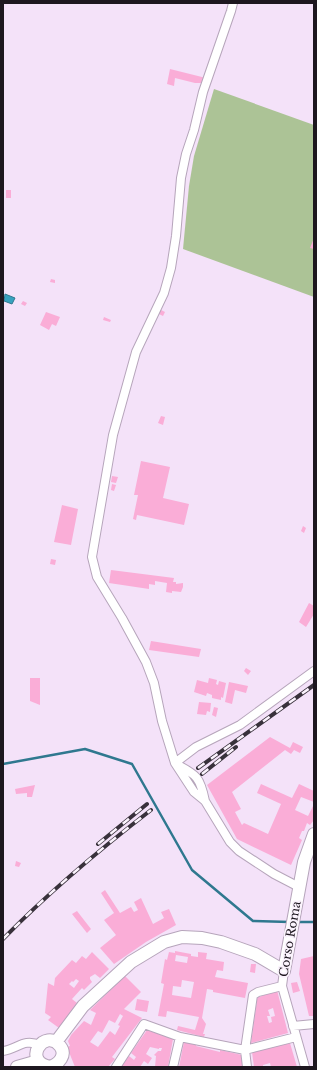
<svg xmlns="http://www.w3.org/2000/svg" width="317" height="1070" viewBox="0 0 317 1070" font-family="'Libre Baskerville',serif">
	<rect width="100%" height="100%" fill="#f4e2f9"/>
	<path fill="#acc396" d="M 214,89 L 314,125 L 314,297 L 183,249 L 189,186 L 194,156 Z"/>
	<path fill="#37a2bf" stroke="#2f788f" d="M 5,294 L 15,298 L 12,304 L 4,301 Z"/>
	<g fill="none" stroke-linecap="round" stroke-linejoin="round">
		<path stroke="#2f788f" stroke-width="2.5" d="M 3,764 L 85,749 L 132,764 L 192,870 L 253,921 L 290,922
			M 297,922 L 314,922"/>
	</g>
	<path fill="#faadd7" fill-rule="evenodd" d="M 170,69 L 206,78 L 204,83 L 195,83 L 175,78 L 174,86 L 167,84 Z
		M 6,190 L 11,190 L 11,198 L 6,198 Z
		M 314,238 L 314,249 L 310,248 Z
		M 51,279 L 55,280 L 55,283 L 50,282 Z
		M 23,301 L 27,303 L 25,306 L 21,304 Z
		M 161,310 L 165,312 L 163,316 L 159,314 Z
		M 46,312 L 60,317 L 56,326 L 52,324 L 49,330 L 40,325 Z
		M 104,317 L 111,320 L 110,322 L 103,320 Z
		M 161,416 L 165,417 L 163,425 L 158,423 Z
		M 141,461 L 170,467 L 163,498 L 189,504 L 184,525 L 137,515 L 136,520 L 133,519 L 138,495 L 134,495 Z
		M 112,476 L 118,477 L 116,483 L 111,482 Z
		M 112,484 L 116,485 L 114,491 L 111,490 Z
		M 62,505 L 78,509 L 71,545 L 54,542 Z
		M 303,526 L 306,528 L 304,533 L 301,531 Z
		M 51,559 L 56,560 L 55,565 L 50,564 Z
		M 111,570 L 174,578 L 173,582 L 176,582 L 176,584 L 183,583 L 183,587 L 181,592 L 172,591 L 172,593 L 166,592 L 167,583 L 155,581 L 155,585 L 149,584 L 149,589 L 109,583 Z
		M 309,603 L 314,606 L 314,614 L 306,627 L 299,622 Z
		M 151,641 L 201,649 L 199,657 L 149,650 Z
		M 246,668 L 251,671 L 248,675 L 244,671 Z
		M 30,678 L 40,678 L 40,705 L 30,701 Z
		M 209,678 L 217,680 L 216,684 L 218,685 L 219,681 L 226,683 L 223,698 L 221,697 L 221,700 L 212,698 L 212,695 L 207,693 L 206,696 L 194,692 L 197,680 L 208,683 Z
		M 229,682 L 248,686 L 246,693 L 235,690 L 232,704 L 225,702 Z
		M 199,702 L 211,703 L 210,712 L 207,711 L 206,715 L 197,714 Z
		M 214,707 L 218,708 L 216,717 L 212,715 Z
		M 270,737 L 290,748 L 293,742 L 303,747 L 300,753 L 294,750 L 291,754 L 285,750 L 232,792 L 241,809 L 235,812 L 242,825 L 244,823 L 268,834 L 281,804 L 257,793 L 261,784 L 292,798 L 299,784 L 314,791 L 314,802 L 301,797 L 295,810 L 308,816 L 314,804 L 314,820 L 310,825 L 307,823 L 304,831 L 302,831 L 299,838 L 302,840 L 291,865 L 237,839 L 207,785 Z
		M 35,785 L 32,797 L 27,797 L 27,793 L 16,794 L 15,789 Z
		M 16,861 L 21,863 L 19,867 L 15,866 Z
		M 105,890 L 120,913 L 131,907 L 134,912 L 138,910 L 134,902 L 141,898 L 153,924 L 164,918 L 161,912 L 169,909 L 176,925 L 146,942 L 114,964 L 100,948 L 116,935 L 104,920 L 114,913 L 101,893 Z
		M 77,911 L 91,929 L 87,933 L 72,914 Z
		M 175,951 L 191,954 L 191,956 L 198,957 L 198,952 L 207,953 L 206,959 L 224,962 L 223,971 L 217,970 L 215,977 L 248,983 L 245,998 L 213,992 L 213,990 L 207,989 L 202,1018 L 206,1024 L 203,1034 L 205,1034 L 204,1037 L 177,1030 L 178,1026 L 195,1030 L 199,1017 L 167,1011 L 166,1017 L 158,1016 L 164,984 L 161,983 L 165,959 L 167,960 L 169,952 L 175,953 ZM 176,955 L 188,957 L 187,963 L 175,961 ZM 182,980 L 194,982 L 191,998 L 172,995 L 173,986 L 181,987 Z
		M 92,952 L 109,969 L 100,978 L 95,974 L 90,977 L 90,979 L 92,982 L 84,990 L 82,988 L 72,999 L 77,1003 L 59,1028 L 48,1020 L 51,1017 L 45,1013 L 48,983 L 54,986 L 55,978 L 72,960 L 76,963 L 82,956 L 86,959 ZM 76,979 L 79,981 L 74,988 L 69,984 L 72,981 L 73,982 Z
		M 314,956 L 314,1016 L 309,1016 L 299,974 L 301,959 Z
		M 251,964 L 256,964 L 255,973 L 250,972 Z
		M 125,976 L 141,992 L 124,1009 L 142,1018 L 112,1057 L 115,1059 L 108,1067 L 75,1067 L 67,1047 L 70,1046 L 68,1041 L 71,1035 L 84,1021 L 91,1025 L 96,1013 L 90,1010 ZM 120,1014 L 123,1016 L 118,1025 L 120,1026 L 115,1035 L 110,1031 L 98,1047 L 90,1042 L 98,1031 L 102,1033 L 109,1020 L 115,1023 Z
		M 297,982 L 300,991 L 293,993 L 291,983 Z
		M 277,990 L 288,1033 L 251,1043 L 258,993 L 259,997 ZM 273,1008 L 275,1016 L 271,1017 L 272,1022 L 269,1023 L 267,1016 L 270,1016 L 268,1010 Z
		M 137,999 L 149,1001 L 147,1012 L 135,1010 Z
		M 147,1030 L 173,1039 L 168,1067 L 155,1067 L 156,1056 L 154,1055 L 158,1051 L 161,1051 L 162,1048 L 159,1048 L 159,1049 L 150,1047 L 146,1054 L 152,1058 L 148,1064 L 144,1061 L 140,1067 L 121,1067 L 129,1056 L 134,1060 L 136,1057 L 131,1053 Z
		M 184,1042 L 196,1045 L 196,1046 L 220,1052 L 220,1050 L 242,1055 L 243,1067 L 179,1067 Z
		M 290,1043 L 297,1067 L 271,1067 L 270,1063 L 263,1065 L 263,1067 L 254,1067 L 252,1052 Z"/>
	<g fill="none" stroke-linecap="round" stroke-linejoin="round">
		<g stroke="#b6a5bb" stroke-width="10">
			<path id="minor" d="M 233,3 L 231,11 L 203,92 L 194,130 L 186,154 L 181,178 L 176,236 L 171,268 L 164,293 L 136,352 L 113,435 L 92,557 L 97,577 L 122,618 L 146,662 L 154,683 L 162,721 L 175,763 L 194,792 L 205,801 L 230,842 L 239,851 L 274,874 L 299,887
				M 175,763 L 196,747 L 240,725 L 314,671
				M 176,764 C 197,775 200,777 205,801
				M 284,971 L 282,986 L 305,1067
				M 293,1026 L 314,1024
				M 3,1051 C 18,1049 23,1038 40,1045
				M 116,1067 L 144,1024 L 180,1037 L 245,1050 L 296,1037
				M 173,1067 L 180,1037
				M 247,1067 L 245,1050 L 253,995 L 258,992 L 282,986"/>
		</g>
		<g stroke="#b6a5bb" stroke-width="14">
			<path id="secondary" d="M 56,1042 L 83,1006 L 131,962 L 164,942 L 182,937 L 202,938 L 221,942 L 255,954 L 284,971 L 304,862 L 314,834
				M 17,1067 L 38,1061
				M 50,1067 C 21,1061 45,1027 60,1046 C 67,1055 59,1064 50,1067"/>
		</g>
		<use href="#minor" stroke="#fff" stroke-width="8"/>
		<use href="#secondary" stroke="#fff" stroke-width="12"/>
		<g stroke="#38313b" stroke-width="4">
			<path id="rail" d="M 198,768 L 314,685
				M 202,774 L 236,747
				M 98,844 L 147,804
				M 3,939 C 49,892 99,850 151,810"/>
		</g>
		<use href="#rail" stroke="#fbf3fd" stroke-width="2.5" stroke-dasharray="8" stroke-linecap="butt"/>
	</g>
	<g text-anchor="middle" stroke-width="3.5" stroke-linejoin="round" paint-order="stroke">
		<g font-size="12" fill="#1d171f" stroke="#fbf3fd">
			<text transform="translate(290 939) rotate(-80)" y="4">Corso Roma</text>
		</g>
	</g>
	<rect width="317" height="1070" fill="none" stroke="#1d171f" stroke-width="8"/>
</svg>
